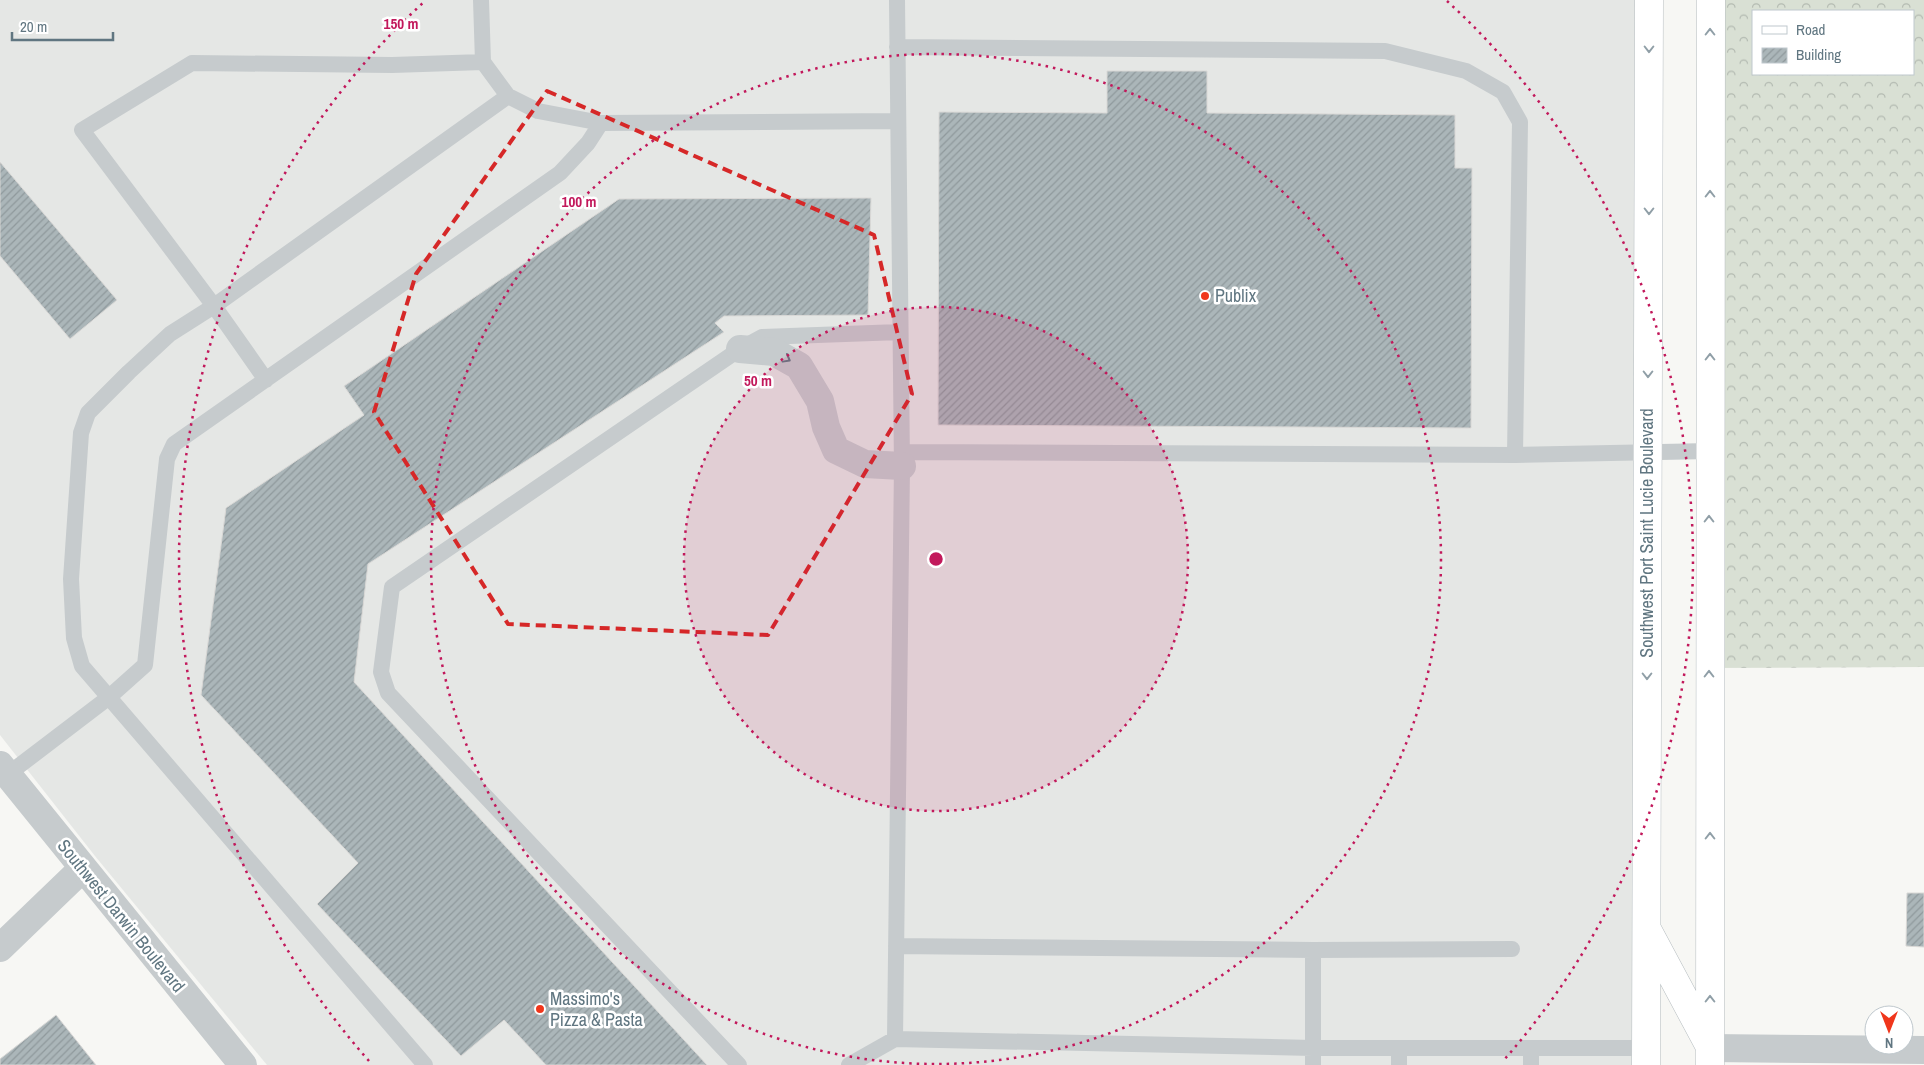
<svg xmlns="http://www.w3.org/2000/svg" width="1924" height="1065" viewBox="0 0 1924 1065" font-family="'Archivo Narrow',sans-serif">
	<defs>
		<pattern id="forest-crowns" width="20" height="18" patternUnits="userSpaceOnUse" patternTransform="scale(1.25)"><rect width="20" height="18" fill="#d9e0d4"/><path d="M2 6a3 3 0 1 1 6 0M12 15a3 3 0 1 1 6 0" fill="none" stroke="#b3bab1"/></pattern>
		<pattern id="building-hatch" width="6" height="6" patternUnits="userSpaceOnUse" patternTransform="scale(1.25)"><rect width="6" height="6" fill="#abb6b9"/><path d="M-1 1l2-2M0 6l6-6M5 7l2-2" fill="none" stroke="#8f999c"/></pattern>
	</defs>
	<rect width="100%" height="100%" fill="#f7f7f4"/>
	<path fill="#e5e7e5" d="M 0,0 L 1655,0 L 1659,1065 L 267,1065 L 95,856 L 0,735 Z"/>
	<path fill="url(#forest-crowns)" fill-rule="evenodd" d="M 1701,0 L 1924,0 L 1924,667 L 1702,668 ZM 1753,11 L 1913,11 L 1913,74 L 1753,74 Z"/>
	<path fill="url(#building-hatch)" stroke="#d9d8d6" d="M 1107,71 L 1207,71 L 1207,113 L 1455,115 L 1455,168 L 1472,168 L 1471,428 L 938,425 L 939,112 L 1107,113 Z
		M 0,162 L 117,300 L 70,339 L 0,256 Z
		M 871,198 L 868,315 L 724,316 L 715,323 L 724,332 L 368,564 L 354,682 L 707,1065 L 546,1065 L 504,1020 L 461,1056 L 317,904 L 358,863 L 201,695 L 226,508 L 364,415 L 344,386 L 619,199 Z
		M 1907,893 L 1924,893 L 1924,947 L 1906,946 Z
		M 56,1015 L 96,1065 L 0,1065 L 0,1059 Z"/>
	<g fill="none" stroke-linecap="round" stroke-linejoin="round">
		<g stroke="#b6bdc0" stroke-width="29">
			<path id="secondary" d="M 1648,931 L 1709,1045
				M 1646,1065 L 1649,0
				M 1710,1065 L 1711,0"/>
		</g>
		<path stroke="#c6cbcd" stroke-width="16" d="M 481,0 L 483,62 L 508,96 L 538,111 L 601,123 L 897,121
			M 897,47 L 1385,51 L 1466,71 L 1503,92 L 1520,122 L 1515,455
			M 266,380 L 214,306 L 82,130 L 192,63 L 392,65 L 483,62
			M 902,452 L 1515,455 L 1710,451
			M 7,775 L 108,698 L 145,665 L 167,459 L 174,444 L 560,173 L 588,143 L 601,123
			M 896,946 L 1313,950 L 1512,949
			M 1313,950 L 1313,1065
			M 895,1039 L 902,466 L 897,0
			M 425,1065 L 82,666 L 74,638 L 71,579 L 81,433 L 88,413 L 129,372 L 170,334 L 214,306 L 508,96
			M 739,1065 L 388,693 L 381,672 L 392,587 L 740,349 L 762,337 L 900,332
			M 849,1065 L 895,1039 L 1313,1048 L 1646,1048
			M 1399,1065 L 1399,1048
			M 1531,1065 L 1531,1049"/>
		<path stroke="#c6cbcd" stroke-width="28" d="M 740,349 L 774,352 L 799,366 L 820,401 L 826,427 L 836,450 L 865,464 L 902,466
			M 0,948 L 82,869
			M 1710,1048 L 1924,1050"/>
		<path stroke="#c6cbcd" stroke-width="28" d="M 0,765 L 243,1065"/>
		<use href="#secondary" stroke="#fff" stroke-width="28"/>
	</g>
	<defs><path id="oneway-chevron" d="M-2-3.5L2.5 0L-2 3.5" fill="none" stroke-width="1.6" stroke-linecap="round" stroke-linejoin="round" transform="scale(1.25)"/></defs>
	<g stroke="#909fa7">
		<use href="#oneway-chevron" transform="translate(1710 32) rotate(-90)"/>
		<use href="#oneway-chevron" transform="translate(1649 49) rotate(90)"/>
		<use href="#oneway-chevron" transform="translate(1710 194) rotate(-90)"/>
		<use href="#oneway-chevron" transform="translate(1649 211) rotate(90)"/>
		<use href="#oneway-chevron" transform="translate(1710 357) rotate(-90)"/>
		<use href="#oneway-chevron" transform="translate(1648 374) rotate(90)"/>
		<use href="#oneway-chevron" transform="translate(1709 519) rotate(-90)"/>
		<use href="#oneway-chevron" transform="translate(1709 674) rotate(-90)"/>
		<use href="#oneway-chevron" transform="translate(1647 676) rotate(90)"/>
		<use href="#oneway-chevron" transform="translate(1710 836) rotate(-90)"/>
		<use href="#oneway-chevron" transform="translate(1710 999) rotate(-90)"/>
	</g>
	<use stroke="#657a85" href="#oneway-chevron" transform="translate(787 359) rotate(29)"/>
	<path fill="none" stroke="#d62828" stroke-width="4" stroke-dasharray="10 6" stroke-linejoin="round" d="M 547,91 L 874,235 L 912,394 L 768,635 L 508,624 L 374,412 L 416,274 Z"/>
	<circle cx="936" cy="559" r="252" fill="#c2185b" fill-opacity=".12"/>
	<g fill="none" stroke="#c2185b" stroke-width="2.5" stroke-dasharray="2.5 5">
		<circle cx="936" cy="559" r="252"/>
		<circle cx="936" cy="559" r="505"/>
		<path d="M369 1061A757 757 0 0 1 425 1M1447 1A757 757 0 0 1 1503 1061"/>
	</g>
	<g fill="#f0361b" stroke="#fff" stroke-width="2">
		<circle cx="1205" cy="296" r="5"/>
		<circle cx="540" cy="1009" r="5"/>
	</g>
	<g text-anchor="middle" stroke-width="5" stroke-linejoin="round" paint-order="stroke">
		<g font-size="18" fill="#607681" stroke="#fff" text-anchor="start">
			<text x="1215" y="302">Publix</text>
			<text x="550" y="1005">Massimo's<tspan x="550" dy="21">Pizza &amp; Pasta</tspan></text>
		</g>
		<g font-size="18" fill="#607681" stroke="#fff">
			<text transform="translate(1647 533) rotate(-90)" y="6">Southwest Port Saint Lucie Boulevard</text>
			<text transform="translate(121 916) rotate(51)" y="6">Southwest Darwin Boulevard</text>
		</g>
	</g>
	<circle cx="936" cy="559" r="8" fill="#c2185b" stroke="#fff" stroke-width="2.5"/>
	<g font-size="15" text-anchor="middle" font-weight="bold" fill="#c2185b" stroke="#fff" stroke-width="5" stroke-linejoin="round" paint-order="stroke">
		<text x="401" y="29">150 m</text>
		<text x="579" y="207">100 m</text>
		<text x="758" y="386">50 m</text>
	</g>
	<rect x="1752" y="10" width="162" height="65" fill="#ffffff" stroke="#bfc8cd"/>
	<rect x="1762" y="26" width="25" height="8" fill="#ffffff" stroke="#bfc8cd"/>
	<text x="1796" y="35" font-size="15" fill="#607681">Road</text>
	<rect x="1762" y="48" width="25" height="15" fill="url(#building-hatch)" stroke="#bfc8cd"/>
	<text x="1796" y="60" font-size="15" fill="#607681">Building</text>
	<g transform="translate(1889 1030) rotate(180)"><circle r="24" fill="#ffffff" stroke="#bfc8cd"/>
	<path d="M0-4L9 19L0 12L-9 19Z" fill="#f0361b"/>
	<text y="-8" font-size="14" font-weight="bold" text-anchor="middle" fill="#607681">N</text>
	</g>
	<path d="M12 32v8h101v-8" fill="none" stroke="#607681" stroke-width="2.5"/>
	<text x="20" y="32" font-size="15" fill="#607681" stroke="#ffffff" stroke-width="4" paint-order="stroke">20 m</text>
</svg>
